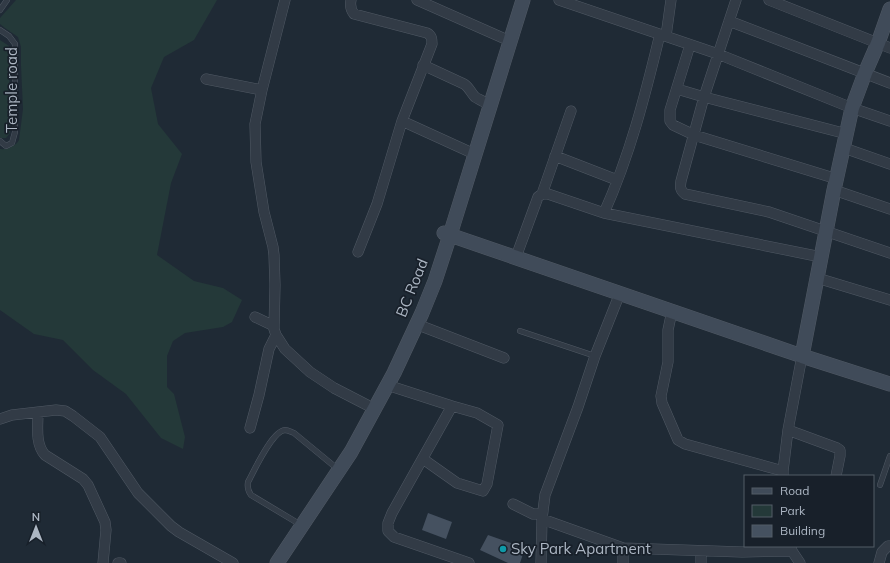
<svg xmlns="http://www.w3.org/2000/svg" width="890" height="563" viewBox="0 0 890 563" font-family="Mulish,sans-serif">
	<rect width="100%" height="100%" fill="#1f2a35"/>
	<path fill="#243939" d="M 16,0 L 217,0 L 194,40 L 164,57 L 151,88 L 158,124 L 182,154 L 171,183 L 157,255 L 194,281 L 223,288 L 242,300 L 232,322 L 223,327 L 185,333 L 173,341 L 167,356 L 167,387 L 174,394 L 185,437 L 183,449 L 161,438 L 126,394 L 93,370 L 63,340 L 34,334 L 0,310 L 0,149 C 7,150 16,146 19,140 L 23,109 L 21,66 L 21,47 L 18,37 L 5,28 L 0,24 L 0,18 Z
		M 0,40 L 9,46 L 10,133 L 6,138 L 1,138 L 0,137 Z"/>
	<path fill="#455160" d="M 428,513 L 452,522 L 446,539 L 422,530 Z
		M 488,535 L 525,548 L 520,563 L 508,563 L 480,550 Z"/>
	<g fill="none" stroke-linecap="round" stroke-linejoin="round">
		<g stroke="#505964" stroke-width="6">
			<path id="lane" d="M 0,10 L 7,0
				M 0,30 L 9,36 L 15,44 L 15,132 L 12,143 L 6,146 L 0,141
				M 520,331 L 595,356
				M 880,485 L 890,456
				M 301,525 L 251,495 C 248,491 247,488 248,482 C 254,471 272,431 285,430 C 288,430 291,432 294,433 L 334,466"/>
		</g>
		<g stroke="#505964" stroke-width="11">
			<path id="street" d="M 285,0 L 262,90 L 255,124 L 256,162 L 264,212 L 273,247 L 274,255 L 275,285 L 274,329 L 276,335 L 285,349 L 310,372 L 334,388 L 367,405
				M 351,0 C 350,5 350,9 354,14 L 427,33 C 432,36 432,39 432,44 L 402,121 L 377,204 L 358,252
				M 417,0 L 503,38
				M 559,0 L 718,54 L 852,108 L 890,121
				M 736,0 L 704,97 L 681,181 C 680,187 680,190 685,194 L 769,212 L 890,253
				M 769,0 L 890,48
				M 729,21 L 890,83
				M 666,36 L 671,0
				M 690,45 L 670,110 L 670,121 L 673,125 L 694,135 L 837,179
				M 423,65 L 464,84 C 469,87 471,93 475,97 C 478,99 481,100 484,102
				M 206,79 L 262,90
				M 677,89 L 704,97 L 847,134
				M 402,121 L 470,152
				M 844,148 L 890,164
				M 555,156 L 617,180
				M 834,190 L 890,209
				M 542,194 L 571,111
				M 604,213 L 821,257
				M 516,257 L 538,197 L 542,194 L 548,194 L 604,213 C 630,155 645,96 660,34
				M 817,278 L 890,300
				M 672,311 L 668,330 L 668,362 L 661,396 L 662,403 L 678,440 L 685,444 L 783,471
				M 255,317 L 274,326
				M 416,324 L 504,358
				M 387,385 L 452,406 L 392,513 L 388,523 L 388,531 L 394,537 L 469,563
				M 38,412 C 38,426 35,444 45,455 L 83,479 L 88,485 L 105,522 L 106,530 L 103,563
				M 0,419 L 12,415 L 56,410 L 65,411 L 73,416 L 100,437 L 138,493 L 171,526 L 179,532 L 233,563
				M 250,428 L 259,395 L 269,349 L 276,335
				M 788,430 L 837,448 L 840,450 L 840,456 L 836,476
				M 423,459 L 457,483 L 483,491 L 487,484 L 498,425 L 477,413 L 452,406
				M 783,476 L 783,471 L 788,430 L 802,356
				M 513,504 L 533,514 L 540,514 L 542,519
				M 542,519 L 545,495 L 578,407 L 595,356 L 620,293
				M 791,546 L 792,551 L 800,563
				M 701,551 L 701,563
				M 118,563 L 121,563
				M 541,563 L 542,519 L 623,548 L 742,552 L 792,551
				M 623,563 L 623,548
				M 879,563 L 882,552 L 888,546 L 890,546"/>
		</g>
		<g stroke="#505964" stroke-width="15">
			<path id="secondary" d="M 444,233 L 802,356 L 890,384
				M 802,356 L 834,190 L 852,108 L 865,73 L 878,43 L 890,9
				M 277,563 L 351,452 L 394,373 L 422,313 L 435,281 L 450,235 L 523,0"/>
		</g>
		<use href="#lane" stroke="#323b46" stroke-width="5"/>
		<use href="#street" stroke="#323b46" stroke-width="10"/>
		<use href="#secondary" stroke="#404b59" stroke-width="14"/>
	</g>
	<circle fill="#0f9aa8" stroke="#18202a" stroke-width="1.5" cx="503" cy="549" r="4"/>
	<g text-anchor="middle" stroke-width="3.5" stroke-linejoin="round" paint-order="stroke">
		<g font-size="15" fill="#acb6c3" stroke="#18202a">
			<text transform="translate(12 90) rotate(-90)" y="5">Temple road</text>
			<text transform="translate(412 288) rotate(-68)" y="5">BC Road</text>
		</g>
		<g font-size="15" fill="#acb6c3" stroke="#18202a" text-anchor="start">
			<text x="511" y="554">Sky Park Apartment</text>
		</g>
	</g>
	<rect x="744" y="475" width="130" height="72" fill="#18202a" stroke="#535c67"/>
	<rect x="752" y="488" width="20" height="6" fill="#404b59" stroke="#535c67"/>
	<text x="780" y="495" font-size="12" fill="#acb6c3">Road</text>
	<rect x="752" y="505" width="20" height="12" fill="#243939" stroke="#535c67"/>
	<text x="780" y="515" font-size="12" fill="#acb6c3">Park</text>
	<rect x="752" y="525" width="20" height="12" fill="#455160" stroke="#535c67"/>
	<text x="780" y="535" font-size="12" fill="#acb6c3">Building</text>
	<g transform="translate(36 527)" stroke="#18202a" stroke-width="3" paint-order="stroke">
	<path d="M0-3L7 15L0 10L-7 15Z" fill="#acb6c3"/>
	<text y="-6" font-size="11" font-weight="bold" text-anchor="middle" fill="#acb6c3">N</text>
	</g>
</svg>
